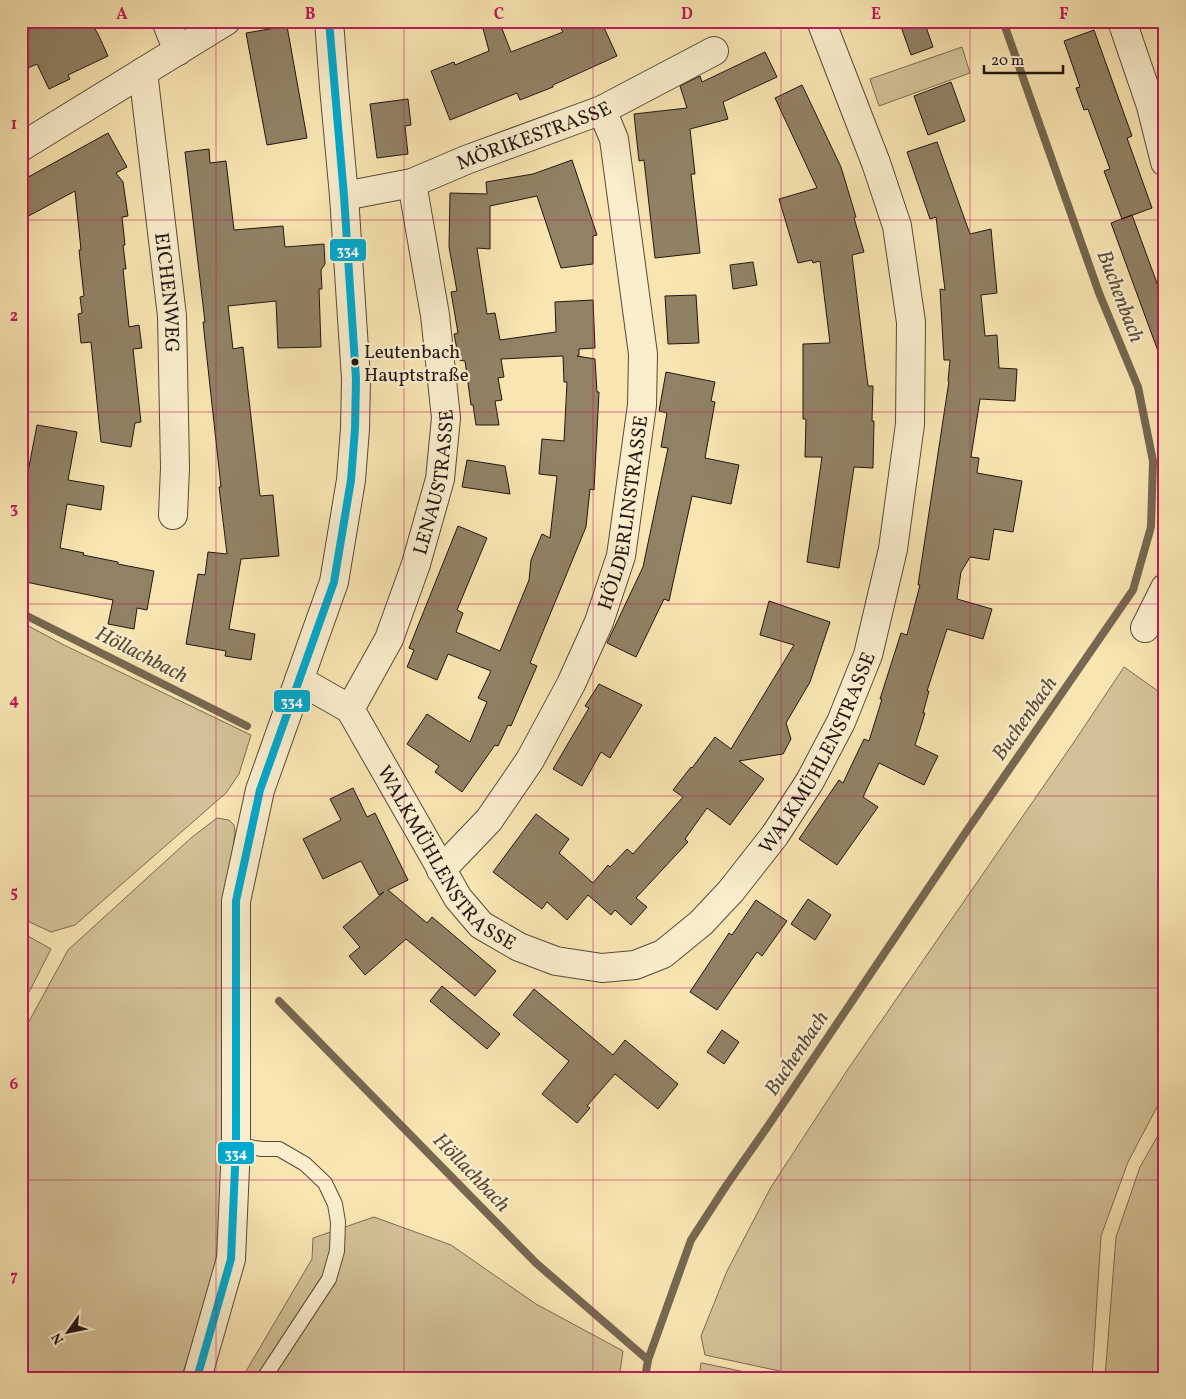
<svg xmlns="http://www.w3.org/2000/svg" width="1186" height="1399" viewBox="0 0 1186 1399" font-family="Vollkorn,serif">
	<rect width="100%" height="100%" fill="#f8e5b2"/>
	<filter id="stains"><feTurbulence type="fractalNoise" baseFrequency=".004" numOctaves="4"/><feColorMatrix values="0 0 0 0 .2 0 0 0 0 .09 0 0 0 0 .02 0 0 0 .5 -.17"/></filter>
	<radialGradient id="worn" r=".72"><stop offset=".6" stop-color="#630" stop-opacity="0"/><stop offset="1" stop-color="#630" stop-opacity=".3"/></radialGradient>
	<path fill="#d3c297" stroke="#7a6c54" d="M 962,47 L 970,73 L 879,106 L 870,79 Z
		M 21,622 L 64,645 L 251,735 L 239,774 L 226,793 L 75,925 L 51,932 L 21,918 Z
		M 1124,667 L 1165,696 L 1165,1092 L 1128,1162 L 1101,1236 L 1092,1378 L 812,1378 L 705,1355 L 701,1336 L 727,1271 L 771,1187 L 848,1069 L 1072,745 Z
		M 217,818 L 229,820 L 234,825 L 235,832 L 226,907 L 225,1120 L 221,1214 L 216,1260 L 203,1314 L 181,1378 L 21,1378 L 21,1036 L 68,950 L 191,838 Z
		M 21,932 L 51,949 L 21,1008 Z
		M 1165,1123 L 1165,1378 L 1105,1378 L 1116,1237 L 1140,1167 Z
		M 374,1217 L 451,1245 L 536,1304 L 623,1351 L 619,1378 L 242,1378 L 312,1259 L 313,1238 Z
		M 701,1363 L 702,1363 L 774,1378 L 699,1378 Z"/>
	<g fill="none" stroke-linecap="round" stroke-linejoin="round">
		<path stroke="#766851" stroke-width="8" d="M 21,613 L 247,726
			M 279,1001 L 536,1263 L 648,1360
			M 645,1378 L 648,1360 L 691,1240 L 726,1186 L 768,1126 L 968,829 L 1133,590 L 1151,527 L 1153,461 L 1138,387 L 1099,293 L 1003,21"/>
	</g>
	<path fill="#918265" stroke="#211611" d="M 21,21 L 90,21 L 98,34 L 108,56 L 68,75 L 70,79 L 49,89 L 37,64 L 21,71 Z
		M 481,21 L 499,21 L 511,52 L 563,32 L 560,27 L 574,21 L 601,21 L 617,56 L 553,85 L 553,87 L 520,100 L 517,93 L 450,120 L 431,71 L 454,62 L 455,65 L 489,51 Z
		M 899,21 L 924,21 L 933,47 L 911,55 Z
		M 287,26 L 307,138 L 267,145 L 246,33 Z
		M 1094,30 L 1132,136 L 1127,138 L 1152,208 L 1122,219 L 1104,171 L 1110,169 L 1088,109 L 1084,110 L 1076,88 L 1080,87 L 1064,41 Z
		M 765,52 L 777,77 L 723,102 L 728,119 L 690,129 L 695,174 L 691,174 L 700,253 L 655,258 L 644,160 L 639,161 L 634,114 L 687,108 L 680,86 L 700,76 L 702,82 Z
		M 951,82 L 965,121 L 928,135 L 914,96 Z
		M 802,85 L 841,167 L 856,217 L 854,218 L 864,252 L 852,255 L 868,386 L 873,386 L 872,421 L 874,421 L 873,468 L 854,467 L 839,568 L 807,562 L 822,457 L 805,457 L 806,419 L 803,419 L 803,344 L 830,343 L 820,261 L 813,263 L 812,260 L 798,263 L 779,199 L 817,188 L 775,98 Z
		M 408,99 L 411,125 L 405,126 L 408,154 L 377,158 L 370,104 Z
		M 108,133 L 127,167 L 116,173 L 123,182 L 128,216 L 122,217 L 125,245 L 123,245 L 126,269 L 123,269 L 129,327 L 139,325 L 142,348 L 133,349 L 141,422 L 135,423 L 131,447 L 101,442 L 91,342 L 81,343 L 78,314 L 82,313 L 80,297 L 84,296 L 79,250 L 81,250 L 75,191 L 21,220 L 21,181 Z
		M 937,142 L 970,234 L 991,229 L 997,293 L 981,295 L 985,336 L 997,335 L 999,368 L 1017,369 L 1015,401 L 980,399 L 971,457 L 979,458 L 977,473 L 1022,481 L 1013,532 L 994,529 L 989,560 L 970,557 L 961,572 L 957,599 L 992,609 L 983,639 L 947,629 L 927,691 L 929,691 L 923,713 L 925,713 L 915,745 L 938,756 L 931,770 L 924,785 L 879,763 L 863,797 L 878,807 L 837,865 L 799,839 L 839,780 L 843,783 L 864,739 L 869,741 L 882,699 L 880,699 L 901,633 L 907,635 L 920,585 L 918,585 L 949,381 L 948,381 L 950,360 L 944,360 L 940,289 L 945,290 L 936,217 L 930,219 L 907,152 Z
		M 209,149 L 210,163 L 226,161 L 234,230 L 283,226 L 285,247 L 324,244 L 325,264 L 321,270 L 322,289 L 319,289 L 321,347 L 278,348 L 276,301 L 228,306 L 233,349 L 243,347 L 260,496 L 273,495 L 279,556 L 241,559 L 229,629 L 255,634 L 251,660 L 225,656 L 226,651 L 186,644 L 198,574 L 205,575 L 208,552 L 227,554 L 219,487 L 221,487 L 203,322 L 205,322 L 185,152 Z
		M 572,160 L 597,235 L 593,236 L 593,264 L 561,268 L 537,196 L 490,206 L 490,249 L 477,248 L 487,314 L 495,313 L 500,340 L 556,332 L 555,302 L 593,300 L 595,348 L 579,349 L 579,355 L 577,356 L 595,359 L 597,392 L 599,392 L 594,490 L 590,489 L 586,527 L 530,663 L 537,666 L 511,726 L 508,725 L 498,746 L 495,745 L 462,792 L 435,772 L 439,766 L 407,744 L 427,714 L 470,742 L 487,702 L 478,698 L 491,671 L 448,654 L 437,680 L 407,667 L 414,650 L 409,648 L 458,526 L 487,538 L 457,610 L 463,613 L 456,632 L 500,651 L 529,580 L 531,560 L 542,534 L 550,538 L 557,476 L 539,474 L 542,439 L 564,441 L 567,382 L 564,382 L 563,356 L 501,359 L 504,377 L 498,378 L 502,400 L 495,401 L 499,425 L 476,425 L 473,405 L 471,405 L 465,361 L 459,360 L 454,334 L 458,333 L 451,292 L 457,291 L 449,247 L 450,193 L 487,194 L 486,182 L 533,174 Z
		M 1132,215 L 1165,305 L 1165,362 L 1162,362 L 1111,223 Z
		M 753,262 L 757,285 L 733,289 L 730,265 Z
		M 696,295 L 699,343 L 668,344 L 665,296 Z
		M 666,372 L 715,382 L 711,401 L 715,402 L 705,458 L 739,465 L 731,504 L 692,496 L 669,601 L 664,599 L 636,657 L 607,643 L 643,567 L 668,448 L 661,447 L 667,413 L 659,411 Z
		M 37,425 L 77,432 L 68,480 L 104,486 L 101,510 L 67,504 L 60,548 L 84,553 L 83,555 L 118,562 L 118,564 L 154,571 L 147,610 L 137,608 L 134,629 L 108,624 L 113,600 L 21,581 L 21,508 Z
		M 467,460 L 505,466 L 510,494 L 462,487 Z
		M 769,601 L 830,622 L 810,682 L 786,723 L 791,739 L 783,754 L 739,761 L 764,779 L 730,825 L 707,808 L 685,839 L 688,842 L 636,898 L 647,907 L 631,925 L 615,910 L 611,915 L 588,895 L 567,920 L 547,902 L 542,909 L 493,872 L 536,814 L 569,839 L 559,853 L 593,883 L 608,865 L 610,867 L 627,849 L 633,854 L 683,797 L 673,790 L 691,767 L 692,768 L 715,737 L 731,749 L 794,645 L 760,635 Z
		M 599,684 L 642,705 L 610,758 L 601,752 L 582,786 L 553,769 L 589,708 L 585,706 Z
		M 353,788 L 367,817 L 375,813 L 408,880 L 388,890 L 427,923 L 432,917 L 496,971 L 475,996 L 406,939 L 365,975 L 349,956 L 360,947 L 343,927 L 384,892 L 379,895 L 361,861 L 323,879 L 303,839 L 341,820 L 330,799 Z
		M 808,899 L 831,915 L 815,940 L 791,924 Z
		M 756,900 L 787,921 L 762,956 L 757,952 L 717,1010 L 690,992 L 729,933 L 732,935 Z
		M 442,986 L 500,1034 L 487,1049 L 430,1001 Z
		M 534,989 L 613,1055 L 625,1040 L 678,1084 L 658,1109 L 615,1074 L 587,1106 L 590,1108 L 577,1123 L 542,1094 L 569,1061 L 513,1015 Z
		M 722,1030 L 739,1042 L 724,1064 L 707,1052 Z"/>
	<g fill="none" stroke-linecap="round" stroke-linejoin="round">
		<g stroke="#574a39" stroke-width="16">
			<path id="service" d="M 236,1145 L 262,1149 L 279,1149 L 305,1164 L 325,1183 L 335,1204 L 338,1222 L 337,1251 L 329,1279 L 264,1378"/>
		</g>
		<g stroke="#574a39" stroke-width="30">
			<g id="minor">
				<path d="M 166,21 L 178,51"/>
				<path d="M 1122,21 L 1151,106 L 1165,162"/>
				<path id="s1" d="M 143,72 L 172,316 L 175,468 L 173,515"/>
				<path d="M 21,147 L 226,21"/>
				<path id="s2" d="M 344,196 L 412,183 L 466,160 L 602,110 L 714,51"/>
				<path d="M 1145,628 L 1165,588"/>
				<path id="s3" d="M 299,680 L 350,709 L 458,898 L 481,925 L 519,947 L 556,961 L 602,968 L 635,965 L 663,954 L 701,923 L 731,891 L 775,835 L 810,781 L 841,722 L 868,655 L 893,549 L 910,424 L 911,322 L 897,226 L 876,163 L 821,21"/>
				<path id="s4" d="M 350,709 L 389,639 L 416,564 L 440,479 L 446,418 L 435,315 L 412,183"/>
				<path id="s5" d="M 441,870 L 489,820 L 530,760 L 571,684 L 599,622 L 621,556 L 642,405 L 643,354 L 614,139 L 602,110"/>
			</g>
		</g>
		<g stroke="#574a39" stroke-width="30">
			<path id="tertiary" d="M 197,1378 L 231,1259 L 236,1145 L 236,901 L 260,790 L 334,582 L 351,480 L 355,429 L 356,379 L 344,196 L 334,87 L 329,21"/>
		</g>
		<use href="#service" stroke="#faeecd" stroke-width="14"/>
		<use href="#minor" stroke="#faeecd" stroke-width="28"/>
		<use href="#tertiary" stroke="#faeecd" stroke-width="28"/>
		<g stroke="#faeecd" stroke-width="11">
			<path id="bus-1" d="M 197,1378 L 231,1259 L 236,1145 L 236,901 L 260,790 L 334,582 L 351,480 L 355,429 L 356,379 L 344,196 L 329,21"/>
		</g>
		<use href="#bus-1" stroke="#00a9ce" stroke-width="8"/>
	</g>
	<path fill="none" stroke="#c2185b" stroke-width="1" stroke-opacity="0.55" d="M 216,21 L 216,1378M 404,21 L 404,1378M 593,21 L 593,1378M 781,21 L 781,1378M 970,21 L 970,1378M 21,220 L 1165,220M 21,412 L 1165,412M 21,604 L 1165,604M 21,796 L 1165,796M 21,988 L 1165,988M 21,1180 L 1165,1180"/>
	<circle fill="#211611" stroke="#faeecd" stroke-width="2" cx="355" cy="362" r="4.5"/>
	<g text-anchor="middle" stroke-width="4.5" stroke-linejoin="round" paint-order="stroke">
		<g font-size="19" fill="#211611" stroke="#faeecd" text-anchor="start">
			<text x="364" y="358">Leutenbach<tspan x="364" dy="23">Hauptstraße</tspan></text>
		</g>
		<g font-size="20" fill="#211611" stroke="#faeecd">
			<text dy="7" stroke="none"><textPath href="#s2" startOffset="200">MÖRIKESTRASSE</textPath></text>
			<text dy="7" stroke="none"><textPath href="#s1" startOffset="222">EICHENWEG</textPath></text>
			<text dy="7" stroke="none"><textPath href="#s4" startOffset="244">LENAUSTRASSE</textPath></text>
			<text dy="7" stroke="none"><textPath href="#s5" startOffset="409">HÖLDERLINSTRASSE</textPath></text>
			<text dy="7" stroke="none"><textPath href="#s3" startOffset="762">WALKMÜHLENSTRASSE</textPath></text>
			<text dy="7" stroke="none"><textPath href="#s3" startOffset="238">WALKMÜHLENSTRASSE</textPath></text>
		</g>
		<g font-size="21" font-style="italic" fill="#5a4d3b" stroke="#faeecd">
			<text transform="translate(1121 296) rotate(69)" y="7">Buchenbach</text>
			<text transform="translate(142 654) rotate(27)" y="7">Höllachbach</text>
			<text transform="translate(1024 718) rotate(-55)" y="7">Buchenbach</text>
			<text transform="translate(796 1053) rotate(-56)" y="7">Buchenbach</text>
			<text transform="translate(472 1172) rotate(46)" y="7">Höllachbach</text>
		</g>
	</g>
	<g stroke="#faeecd" stroke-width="2">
		<rect x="329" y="238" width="38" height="24" rx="5" fill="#00a9ce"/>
		<rect x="273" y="689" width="38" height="24" rx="5" fill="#00a9ce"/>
		<rect x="217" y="1141" width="38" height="24" rx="5" fill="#00a9ce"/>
	</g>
	<g font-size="14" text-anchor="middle" font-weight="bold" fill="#fff">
		<text x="348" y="255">334</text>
		<text x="292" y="706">334</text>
		<text x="236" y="1158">334</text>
	</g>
	<rect width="1186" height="1399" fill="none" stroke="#f8e5b2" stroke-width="55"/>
	<g transform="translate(68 1332) rotate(237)" stroke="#faeecd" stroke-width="4" paint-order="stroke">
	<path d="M0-4L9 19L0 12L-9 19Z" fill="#211611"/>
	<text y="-8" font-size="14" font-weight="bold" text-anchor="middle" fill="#211611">N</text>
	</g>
	<path d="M984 65v8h79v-8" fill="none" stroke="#211611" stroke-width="2.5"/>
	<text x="991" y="65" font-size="15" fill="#211611" stroke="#faeecd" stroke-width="4" paint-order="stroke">20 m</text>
	<rect x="28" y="28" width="1130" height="1344" fill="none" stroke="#c2185b" stroke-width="2"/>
	<g font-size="16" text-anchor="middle" font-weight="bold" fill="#c2185b">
		<text x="122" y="19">A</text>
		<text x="310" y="19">B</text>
		<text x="499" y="19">C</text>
		<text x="687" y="19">D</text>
		<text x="876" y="19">E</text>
		<text x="1064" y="19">F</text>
		<text x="14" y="129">1</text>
		<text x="14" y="321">2</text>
		<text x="14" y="513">3</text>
		<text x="14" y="705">4</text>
		<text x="14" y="897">5</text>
		<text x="14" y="1089">6</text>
		<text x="14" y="1281">7</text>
	</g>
	<rect width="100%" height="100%" filter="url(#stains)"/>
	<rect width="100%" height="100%" fill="url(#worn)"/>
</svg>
